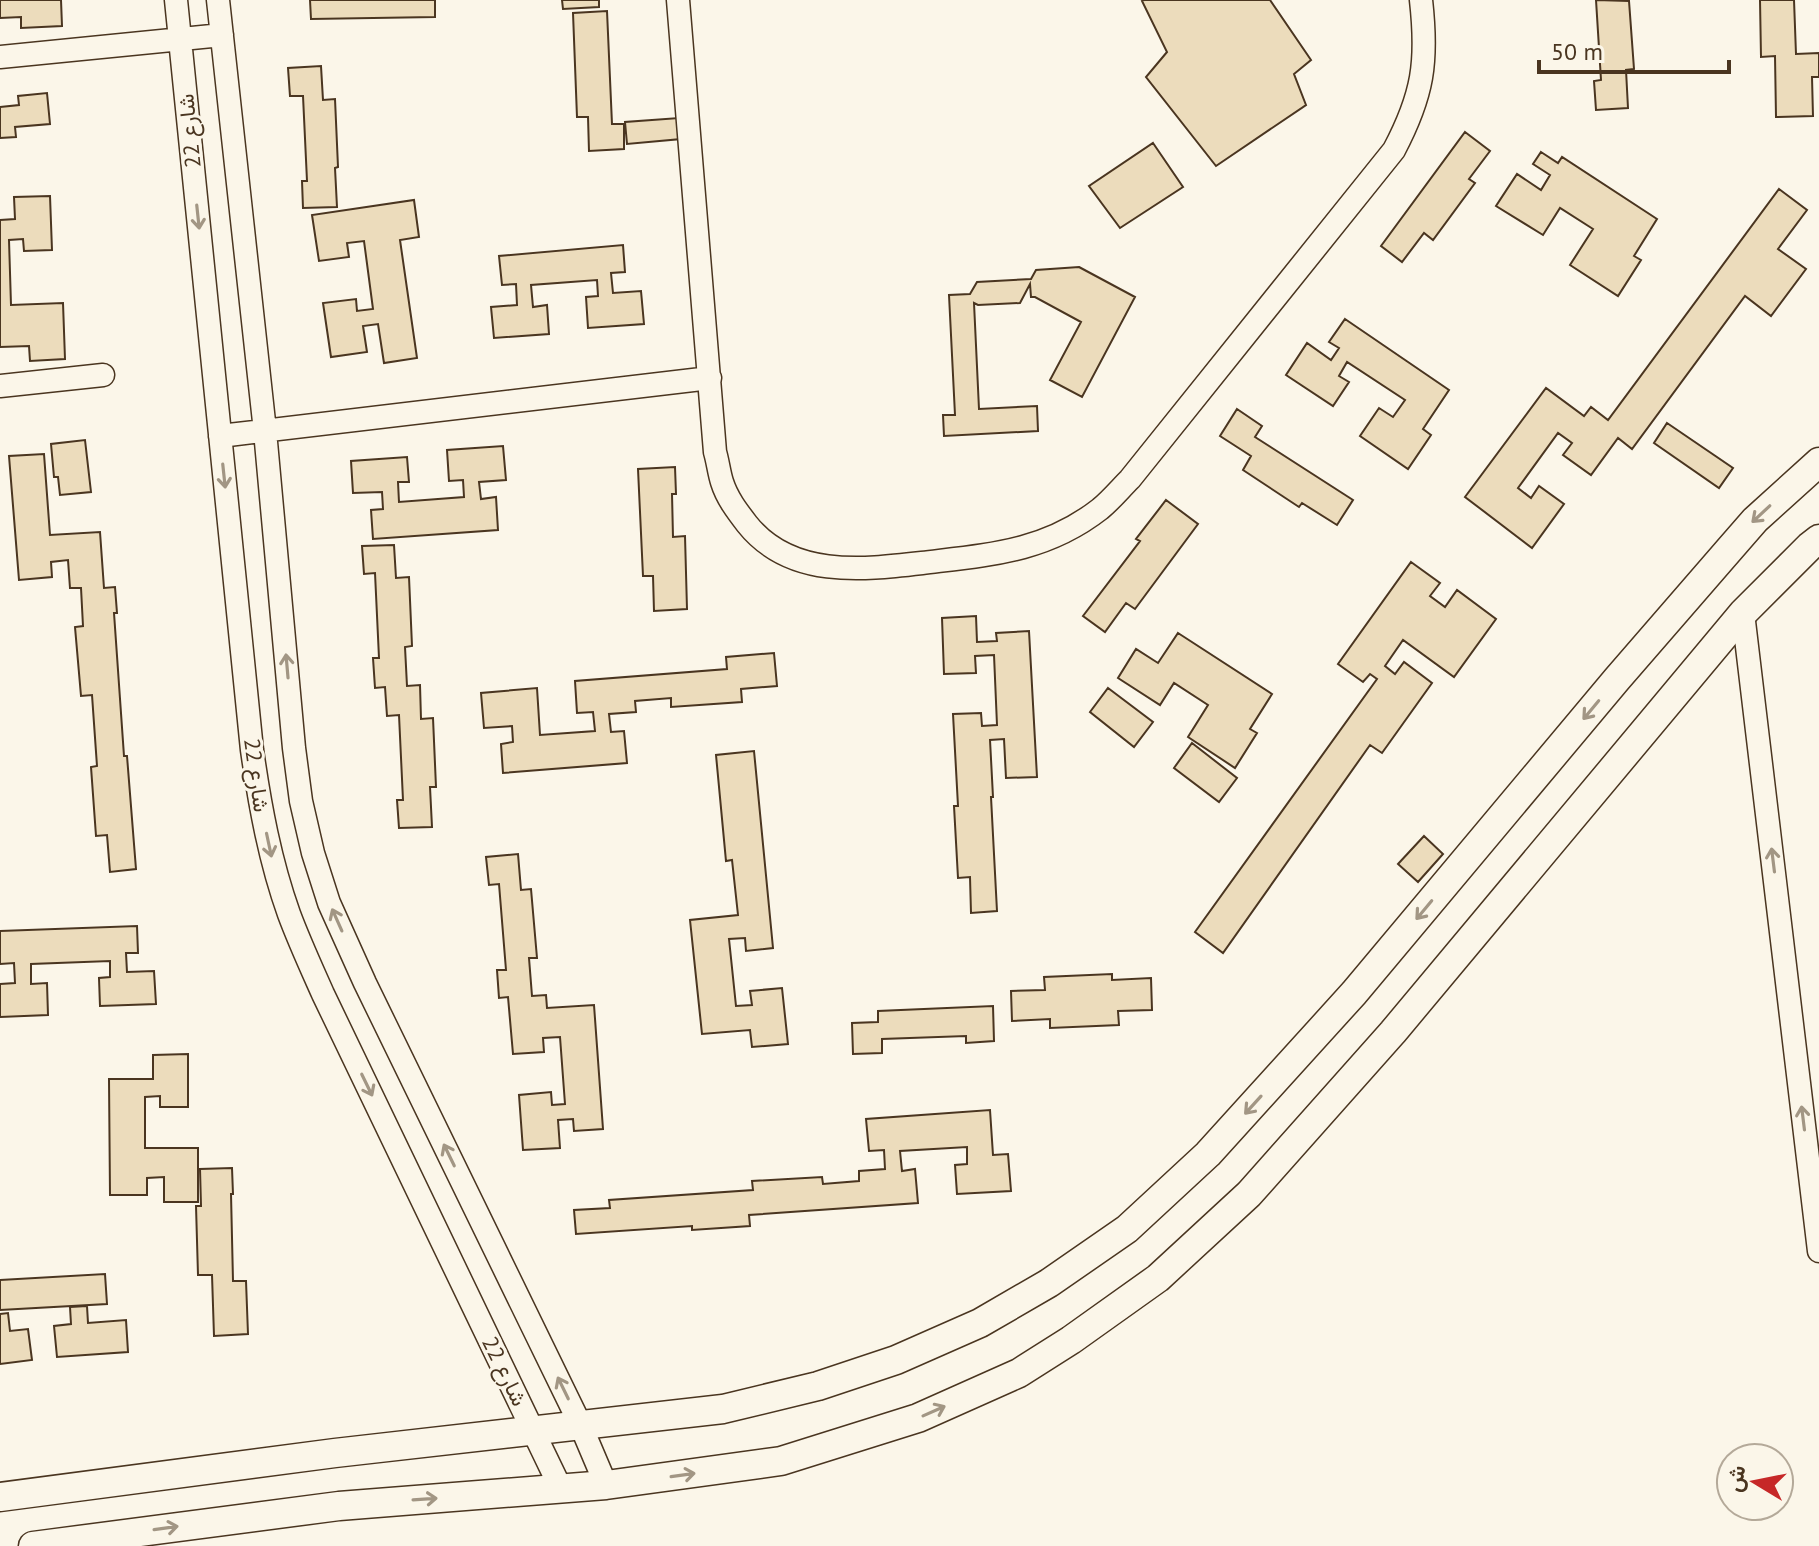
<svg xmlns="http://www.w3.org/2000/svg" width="1819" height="1546" viewBox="0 0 1819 1546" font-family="'PT Sans',Vazirmatn,sans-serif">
	<rect width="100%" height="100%" fill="#fbf6e9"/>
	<path fill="#ecdcbc" stroke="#4a3520" stroke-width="2" d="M 0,0 L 61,0 L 62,26 L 21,28 L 21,17 L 0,18 Z
		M 310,0 L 435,0 L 435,17 L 311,19 Z
		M 562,0 L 599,0 L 599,7 L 563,9 Z
		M 1144,0 L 1270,0 L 1311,60 L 1294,74 L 1306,105 L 1216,166 L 1146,77 L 1167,52 L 1142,1 Z
		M 1596,0 L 1629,1 L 1634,69 L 1626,70 L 1628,108 L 1596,110 L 1594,81 L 1601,80 Z
		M 1760,0 L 1794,0 L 1796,54 L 1819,53 L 1819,77 L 1812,77 L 1813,116 L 1776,117 L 1775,56 L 1761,57 Z
		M 607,11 L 612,124 L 624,124 L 624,149 L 589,151 L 588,117 L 577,117 L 573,13 Z
		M 321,66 L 323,100 L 335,99 L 338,167 L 335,168 L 337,207 L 303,208 L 302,181 L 307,181 L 303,96 L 290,96 L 288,68 Z
		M 47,93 L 50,124 L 15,127 L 16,137 L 0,138 L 0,107 L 19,105 L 18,96 Z
		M 679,118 L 681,139 L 627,144 L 625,122 Z
		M 1465,132 L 1490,151 L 1469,179 L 1475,183 L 1433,240 L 1424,233 L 1402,262 L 1381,246 Z
		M 1153,143 L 1183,187 L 1120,228 L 1089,186 Z
		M 1541,152 L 1558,163 L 1562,157 L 1657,219 L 1634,256 L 1641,260 L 1618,296 L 1570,265 L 1593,229 L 1560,208 L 1543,235 L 1496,206 L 1517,174 L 1541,190 L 1550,175 L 1533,164 Z
		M 1779,189 L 1807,210 L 1778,249 L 1806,269 L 1771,316 L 1745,296 L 1632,449 L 1618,438 L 1591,475 L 1563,455 L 1572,443 L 1558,433 L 1518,488 L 1531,498 L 1539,486 L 1564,504 L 1532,548 L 1465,497 L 1546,388 L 1584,416 L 1591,407 L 1608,420 Z
		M 50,196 L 52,250 L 24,251 L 23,239 L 9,240 L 11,305 L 63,303 L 65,359 L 30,361 L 29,346 L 0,347 L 0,220 L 15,219 L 14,197 Z
		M 414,200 L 419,237 L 400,240 L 417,358 L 384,363 L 378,324 L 363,326 L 367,352 L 331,357 L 323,303 L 356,299 L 357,311 L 373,309 L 364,241 L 347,243 L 349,257 L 319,261 L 312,215 Z
		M 623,245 L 625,272 L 611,273 L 613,293 L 641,291 L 644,324 L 588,328 L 586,297 L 598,296 L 597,280 L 531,285 L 533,307 L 547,305 L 549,334 L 494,338 L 491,307 L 517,305 L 516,284 L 502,285 L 499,256 Z
		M 1079,267 L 1135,297 L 1082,397 L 1050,380 L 1081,322 L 1035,297 L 1031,297 L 1030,284 L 1020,303 L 978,305 L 974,303 L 979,409 L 1037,406 L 1038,431 L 944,436 L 943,415 L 955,415 L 949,295 L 970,294 L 977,282 L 1031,279 L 1036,270 Z
		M 1345,319 L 1449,390 L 1423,429 L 1431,435 L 1408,469 L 1360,436 L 1379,408 L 1393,417 L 1405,400 L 1347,362 L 1339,376 L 1349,382 L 1333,406 L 1286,375 L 1307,343 L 1331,360 L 1339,348 L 1329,342 Z
		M 1237,409 L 1262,426 L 1255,437 L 1353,500 L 1337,525 L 1302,503 L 1299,507 L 1243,470 L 1251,456 L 1220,436 Z
		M 1667,423 L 1733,468 L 1719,488 L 1654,443 Z
		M 85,440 L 91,492 L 60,495 L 58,477 L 54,477 L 51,444 Z
		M 503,446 L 506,480 L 479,482 L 481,499 L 496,497 L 498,530 L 373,539 L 371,510 L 383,509 L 382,492 L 353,493 L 351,461 L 407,457 L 409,482 L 398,482 L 399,502 L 464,497 L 463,480 L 449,481 L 447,450 Z
		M 44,454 L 50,535 L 100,532 L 104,588 L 115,587 L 117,613 L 114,613 L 124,756 L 127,756 L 136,869 L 110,872 L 107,835 L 96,836 L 91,767 L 97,766 L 92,695 L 81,696 L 75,627 L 83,626 L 81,588 L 70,588 L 68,560 L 51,562 L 52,577 L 19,580 L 9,456 Z
		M 675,467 L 676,494 L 672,494 L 673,537 L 685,536 L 687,609 L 654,611 L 653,576 L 643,576 L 638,469 Z
		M 1166,500 L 1198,524 L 1135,609 L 1126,603 L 1105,632 L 1083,616 L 1140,541 L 1136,539 Z
		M 394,545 L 396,578 L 409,577 L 412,646 L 405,647 L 407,686 L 420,685 L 421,719 L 433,718 L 436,787 L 430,787 L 432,827 L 399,828 L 397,800 L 403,800 L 399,715 L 387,716 L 385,687 L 375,688 L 373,658 L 379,658 L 375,573 L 364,574 L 362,546 Z
		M 1411,562 L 1440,583 L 1430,596 L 1445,607 L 1457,590 L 1496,619 L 1454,677 L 1403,640 L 1385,666 L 1395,674 L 1404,662 L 1432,683 L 1382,753 L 1370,745 L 1223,953 L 1195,932 L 1377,679 L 1370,674 L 1363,682 L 1338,664 Z
		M 976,616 L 977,642 L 997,641 L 996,633 L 1029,631 L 1037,777 L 1006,778 L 1004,739 L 990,740 L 993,797 L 991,797 L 997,911 L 971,913 L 970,877 L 958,878 L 954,806 L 958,806 L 953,714 L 981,713 L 982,726 L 997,725 L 994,655 L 975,656 L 976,673 L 944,674 L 942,618 Z
		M 1178,633 L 1272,694 L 1250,729 L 1257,733 L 1235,768 L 1188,737 L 1208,705 L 1174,683 L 1160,705 L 1118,678 L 1136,649 L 1158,663 Z
		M 774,653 L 777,686 L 741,689 L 742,702 L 671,707 L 671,698 L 635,701 L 636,712 L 609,714 L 611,732 L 624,731 L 627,763 L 503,773 L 501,744 L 513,742 L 512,726 L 484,728 L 481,693 L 537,688 L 540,735 L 595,731 L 593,712 L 577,713 L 575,681 L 727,669 L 726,657 Z
		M 1108,688 L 1153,722 L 1134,747 L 1090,712 Z
		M 1192,743 L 1237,778 L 1219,802 L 1174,768 Z
		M 754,751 L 773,948 L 746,951 L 745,938 L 729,939 L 736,1006 L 752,1005 L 750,991 L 782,988 L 788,1044 L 752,1047 L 750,1030 L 702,1034 L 690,920 L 738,915 L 732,860 L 726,861 L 716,755 Z
		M 1424,836 L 1443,854 L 1418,882 L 1398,864 Z
		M 518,854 L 521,890 L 531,889 L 537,958 L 529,958 L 532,996 L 546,995 L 547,1008 L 594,1005 L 603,1129 L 574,1131 L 573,1119 L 558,1120 L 560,1148 L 523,1150 L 519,1095 L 551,1092 L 552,1105 L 565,1104 L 560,1037 L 543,1038 L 544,1052 L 513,1054 L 508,997 L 499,998 L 497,970 L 506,970 L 499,884 L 489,885 L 486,857 Z
		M 137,926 L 138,953 L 126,953 L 127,972 L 154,971 L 156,1004 L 100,1006 L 99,978 L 110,977 L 110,961 L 31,964 L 31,984 L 47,983 L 48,1015 L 0,1017 L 0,984 L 15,983 L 14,963 L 0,964 L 0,931 Z
		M 1112,974 L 1112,980 L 1151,978 L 1152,1010 L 1118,1011 L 1119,1025 L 1050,1028 L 1050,1019 L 1012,1021 L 1011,991 L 1045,990 L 1044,977 Z
		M 993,1006 L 994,1041 L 966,1043 L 966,1036 L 882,1039 L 882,1053 L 853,1054 L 852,1023 L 878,1022 L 878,1011 Z
		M 188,1054 L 188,1107 L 160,1107 L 160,1096 L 145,1097 L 145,1148 L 198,1148 L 198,1202 L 164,1202 L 164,1177 L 147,1178 L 147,1195 L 110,1195 L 109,1079 L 153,1079 L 153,1055 Z
		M 990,1110 L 993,1155 L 1008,1154 L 1011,1191 L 957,1194 L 955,1165 L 967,1164 L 967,1147 L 900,1151 L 902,1171 L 915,1169 L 918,1203 L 749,1215 L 750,1226 L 692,1230 L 692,1226 L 576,1234 L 574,1210 L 610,1208 L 609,1200 L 753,1190 L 752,1181 L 822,1177 L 823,1184 L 859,1181 L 859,1171 L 885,1169 L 884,1150 L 869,1151 L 866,1119 Z
		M 232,1168 L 233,1194 L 231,1194 L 233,1281 L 246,1281 L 248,1334 L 214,1336 L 212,1275 L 198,1275 L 196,1206 L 201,1206 L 200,1169 Z
		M 105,1274 L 107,1304 L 0,1310 L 0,1280 Z
		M 87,1306 L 88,1323 L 126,1320 L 128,1352 L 57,1357 L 54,1326 L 71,1324 L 70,1307 Z
		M 8,1313 L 10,1331 L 28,1329 L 32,1360 L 0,1364 L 0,1314 Z"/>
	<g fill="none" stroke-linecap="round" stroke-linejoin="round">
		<g stroke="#4a3520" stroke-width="25">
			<path id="minor" d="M 176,0 L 252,750 C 260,806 270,861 289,914 C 299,941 311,967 323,994 L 561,1489
				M 218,0 L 265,431 L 294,748 L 301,801 L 313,853 L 329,903 L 365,983 L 581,1426 L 606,1485
				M 678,0 L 715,452 C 718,462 719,473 722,482 C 727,498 737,511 747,524 C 790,578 861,570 922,563 C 988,555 1045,552 1100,509 C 1111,500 1120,489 1130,479 L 1394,150 C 1423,95 1428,62 1421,0
				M 0,57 L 222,35
				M 0,386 L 103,375
				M 220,436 L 710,378
				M 1743,613 L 1819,1251"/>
		</g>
		<g stroke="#4a3520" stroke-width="31">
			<path id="tertiary" d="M 0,1497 L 335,1453 L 723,1409 L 818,1386 L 896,1360 L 980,1323 L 1049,1283 L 1127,1229 L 1208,1154 L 1354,993 L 1617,679 L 1728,551 L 1755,520 L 1819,462
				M 33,1546 L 339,1506 L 606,1485 L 781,1461 L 918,1418 L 1019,1373 L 1071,1340 L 1158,1278 L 1249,1194 L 1393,1032 L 1743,613 L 1810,546 L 1819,539"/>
		</g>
		<use href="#minor" stroke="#fbf6e9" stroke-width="22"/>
		<use href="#tertiary" stroke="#fbf6e9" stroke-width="28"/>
	</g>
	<defs><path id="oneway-shaft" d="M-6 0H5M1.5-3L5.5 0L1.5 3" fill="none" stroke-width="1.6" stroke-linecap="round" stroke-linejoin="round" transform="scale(2)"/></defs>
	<g stroke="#a29684">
		<use href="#oneway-shaft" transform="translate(198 217) rotate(84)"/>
		<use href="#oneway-shaft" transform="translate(224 476) rotate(84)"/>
		<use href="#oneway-shaft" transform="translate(1761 514) rotate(137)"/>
		<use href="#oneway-shaft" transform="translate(287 666) rotate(-95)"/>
		<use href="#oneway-shaft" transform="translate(1591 710) rotate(130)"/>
		<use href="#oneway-shaft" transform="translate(269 845) rotate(78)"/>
		<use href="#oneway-shaft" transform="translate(1773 860) rotate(-97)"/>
		<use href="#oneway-shaft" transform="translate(1424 910) rotate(130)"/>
		<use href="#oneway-shaft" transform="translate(337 920) rotate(-114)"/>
		<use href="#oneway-shaft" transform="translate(367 1085) rotate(64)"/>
		<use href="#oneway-shaft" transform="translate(1253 1105) rotate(132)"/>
		<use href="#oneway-shaft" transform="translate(1803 1118) rotate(-97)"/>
		<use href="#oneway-shaft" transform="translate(449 1155) rotate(-116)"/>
		<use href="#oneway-shaft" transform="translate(563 1388) rotate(-116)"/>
		<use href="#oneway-shaft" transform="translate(934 1411) rotate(-24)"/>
		<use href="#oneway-shaft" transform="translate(683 1475) rotate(-8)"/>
		<use href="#oneway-shaft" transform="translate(425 1499) rotate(-4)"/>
		<use href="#oneway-shaft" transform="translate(166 1528) rotate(-8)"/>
	</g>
	<g text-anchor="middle" stroke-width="6" stroke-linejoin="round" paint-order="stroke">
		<g font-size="22" fill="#4a3520" stroke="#fbf6e9">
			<text transform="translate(189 131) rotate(-96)" y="8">شارع 22</text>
			<text transform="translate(257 775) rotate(82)" y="8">شارع 22</text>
			<text transform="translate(505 1371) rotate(64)" y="8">شارع 22</text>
		</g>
	</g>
	<g transform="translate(1755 1482) rotate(280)"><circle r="38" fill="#fbf6e9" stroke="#b4a999" stroke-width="2"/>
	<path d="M0-6L14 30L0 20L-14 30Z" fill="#c62828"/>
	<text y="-12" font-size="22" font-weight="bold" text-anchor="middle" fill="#4a3520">ش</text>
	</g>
	<path d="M1539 60v12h190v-12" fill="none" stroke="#4a3520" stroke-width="4"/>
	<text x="1551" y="60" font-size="24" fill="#4a3520" stroke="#fbf6e9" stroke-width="6" paint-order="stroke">50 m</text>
</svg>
